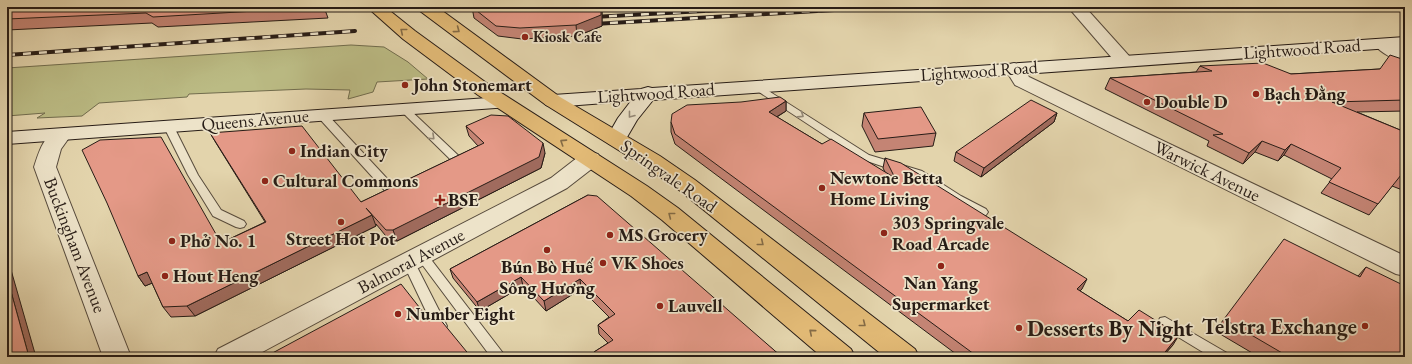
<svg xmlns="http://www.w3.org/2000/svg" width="1412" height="364" viewBox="0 0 1412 364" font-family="'EB Garamond',serif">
	<rect width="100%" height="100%" fill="#e3d4ac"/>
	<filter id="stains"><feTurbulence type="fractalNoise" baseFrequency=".005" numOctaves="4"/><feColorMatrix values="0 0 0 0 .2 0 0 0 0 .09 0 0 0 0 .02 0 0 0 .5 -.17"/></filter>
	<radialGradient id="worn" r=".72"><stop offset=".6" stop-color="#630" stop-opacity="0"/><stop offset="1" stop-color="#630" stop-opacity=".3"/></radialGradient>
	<path fill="#bbbb84" stroke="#716c4d" d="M 351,45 L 384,47 L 408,62 L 428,79 L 377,82 L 373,92 L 348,99 L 350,90 L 306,89 L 189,94 L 187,97 L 99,103 L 82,116 L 37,118 L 45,113 L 7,116 L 7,68 Z"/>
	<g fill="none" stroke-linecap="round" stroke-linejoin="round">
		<g stroke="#564a3c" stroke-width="2">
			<path id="service" d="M 756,83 L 869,155 L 922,171 L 961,196 L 986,209 L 988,212 L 986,215 L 978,215 L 953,202 L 914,177 L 861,159 L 753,88 L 751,86 L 753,84 Z
				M 404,106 L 407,107 L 462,159 L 463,161 C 460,166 452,168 446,166 L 445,164 L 451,160 L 401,111 L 399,109 L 401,107 Z
				M 322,112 L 326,113 L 393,185 L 401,182 L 405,183 L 407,186 C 403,191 393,194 387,193 L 318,117 L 317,115 Z
				M 169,124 L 174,127 L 198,175 L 221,210 L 244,221 L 246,224 L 244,227 L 240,228 L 236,227 L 213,216 L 188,175 L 164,127 Z
				M 422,252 L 426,253 L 506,357 L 491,357 L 418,259 L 416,256 L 418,253 Z
				M 409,258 L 413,260 L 415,263 L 447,326 L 445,330 L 440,331 L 435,330 L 433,326 L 403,263 L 405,260 Z
				M 1165,317 L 1227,353 L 1229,357 L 1211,357 L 1160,326 L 1158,322 L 1160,318 Z"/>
		</g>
		<g stroke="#564a3c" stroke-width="2">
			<path id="minor" d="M 1068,7 L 1085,7 L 1130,57 L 1133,61 L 1130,65 L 1124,66 L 1118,65 Z
				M 1383,39 L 1389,40 L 1405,49 L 1405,62 C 1395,60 1380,53 1374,44 L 1377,40 Z
				M 1014,63 L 1021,65 L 1029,77 L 1405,256 L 1405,276 L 1396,274 L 1015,85 L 1005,69 L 1007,65 Z
				M 61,129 L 68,130 L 71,135 L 61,149 L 56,167 L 131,357 L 103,357 L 34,167 C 39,152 44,133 61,129 Z
				M 590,152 L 598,154 L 601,159 L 598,164 L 567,188 L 253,357 L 214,357 L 218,349 L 551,178 L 582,154 Z"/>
		</g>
		<g stroke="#271c16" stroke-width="2">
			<path id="secondary" d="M 1405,37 L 1405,47 L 653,100 L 637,120 L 623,144 L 616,145 L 609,144 L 606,139 L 618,118 L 631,101 L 553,107 L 546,105 L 543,101 L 546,97 L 553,95 L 641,89 L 648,87 L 652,88 Z
				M 502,97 L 509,99 L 512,103 L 509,107 L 7,144 L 7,132 Z"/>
		</g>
		<g stroke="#271c16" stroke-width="2">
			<path id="trunk" d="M 367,7 L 385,7 L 415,31 L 492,87 L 647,186 L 678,208 L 851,349 L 855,357 L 822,357 L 662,220 L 631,196 L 478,95 L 403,39 Z
				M 418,7 L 437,7 L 560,97 L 660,156 L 695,180 L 915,349 L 919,357 L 885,357 L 679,190 L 644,166 L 546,105 L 420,11 Z"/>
		</g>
		<use href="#service" fill="#ede3c9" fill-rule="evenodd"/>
		<use href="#minor" fill="#ede3c9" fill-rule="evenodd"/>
		<use href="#secondary" fill="#ede3c9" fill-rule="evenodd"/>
		<use href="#trunk" fill="#e2ba76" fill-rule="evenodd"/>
		<g stroke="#271c16" stroke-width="4">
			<path id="rail" d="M 593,17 L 778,7
				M 594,24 L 885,7
				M 7,55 L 355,31"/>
		</g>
		<use href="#rail" stroke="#ede3c9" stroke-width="2.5" stroke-dasharray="8" stroke-linecap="butt"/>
	</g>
	<path fill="#c48474" stroke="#271c16" d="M 7,7 L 324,7 L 328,18 L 158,27 L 152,23 L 7,30 Z
		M 472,7 L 602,12 L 602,26 L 577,36 L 522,39 L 498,36 L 474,18 Z
		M 1405,60 L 1405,111 L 1357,112 L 1405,132 L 1405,191 L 1392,186 L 1369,215 L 1321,193 L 1332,179 L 1284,155 L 1278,161 L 1255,152 L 1243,164 L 1207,146 L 1209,141 L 1105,89 L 1110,78 L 1196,72 L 1200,66 L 1291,74 L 1380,69 Z
		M 786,101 L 786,111 L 777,117 L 822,144 L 885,172 L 883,168 L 885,158 L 1082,289 L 1080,291 L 1128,321 L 1173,345 L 1162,357 L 960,357 L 675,144 L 671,132 L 671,122 Z
		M 864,113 L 936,133 L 933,146 L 875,152 L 862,126 Z
		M 1057,113 L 1054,122 L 981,177 L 954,161 L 956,152 Z
		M 466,126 L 545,153 L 541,168 L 397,241 L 390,241 L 376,224 L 376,226 L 195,316 L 171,317 L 163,307 L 152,283 L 145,286 L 138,276 L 221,243 L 265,222 L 216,143 L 210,133 L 361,202 L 478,146 L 469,136 Z
		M 588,195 L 782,357 L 595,357 L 594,352 L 608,343 L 599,334 L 598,325 L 609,317 L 581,289 L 546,311 L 523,286 L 480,311 L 453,278 L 450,269 Z
		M 1366,267 L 1405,357 L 1259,357 L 1215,331 L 1224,319 L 1358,276 Z"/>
	<path fill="#a06b5e" stroke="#271c16" d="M 601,7 L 602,7 L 602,26 L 577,36 L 576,25 Z
		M 786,101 L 786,111 L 768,122 L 769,112 Z
		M 1057,113 L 1054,122 L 981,177 L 984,168 Z
		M 1262,141 L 1255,152 L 1243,164 L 1249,153 Z
		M 543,143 L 545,153 L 541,168 L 397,241 L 393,230 Z
		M 1291,144 L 1284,155 L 1278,161 L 1285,150 Z
		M 372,215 L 376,226 L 195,316 L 187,306 Z
		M 7,256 L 36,357 L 29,357 L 7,277 Z
		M 147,272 L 155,282 L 145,286 L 138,276 Z
		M 521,277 L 523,286 L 480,311 L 477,302 Z
		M 580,279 L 581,289 L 546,311 L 544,301 Z
		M 1087,279 L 1082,289 L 1072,299 L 1077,289 Z
		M 1179,335 L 1173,345 L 1162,357 L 1161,357 Z"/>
	<path fill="#e49987" stroke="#271c16" d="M 7,7 L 324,7 L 153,17 L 146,13 L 7,19 Z
		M 472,7 L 601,7 L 601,15 L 576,25 L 520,28 L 496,26 Z
		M 1390,55 L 1405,60 L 1405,100 L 1332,102 L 1405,132 L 1405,176 L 1401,175 L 1378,204 L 1329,182 L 1341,168 L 1291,144 L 1285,150 L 1262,141 L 1249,153 L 1213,135 L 1223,134 L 1110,78 L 1212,71 L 1200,66 L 1263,63 L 1291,74 L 1380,69 Z
		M 780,97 L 786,101 L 769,112 L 822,144 L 831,139 L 895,178 L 885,158 L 901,163 L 1087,279 L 1077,289 L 1104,306 L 1128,321 L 1139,310 L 1179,335 L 1161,357 L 978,357 L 675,134 L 671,122 L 672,114 L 687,105 L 741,102 Z
		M 1031,100 L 1057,113 L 984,168 L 956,152 Z
		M 921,107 L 936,133 L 878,139 L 864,113 Z
		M 491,115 L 508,116 L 543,143 L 539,157 L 393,230 L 386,230 L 366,208 L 372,215 L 187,306 L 163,307 L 147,272 L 138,276 L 107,203 L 82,150 L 100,140 L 161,137 L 221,243 L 266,222 L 210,133 L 302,126 L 361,202 L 484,143 L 466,126 Z
		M 588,195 L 597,196 L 782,357 L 599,357 L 594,352 L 613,340 L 598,325 L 615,314 L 580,279 L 544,301 L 521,277 L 477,302 L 450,269 Z
		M 1284,239 L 1360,277 L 1366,267 L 1405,286 L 1405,357 L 1289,357 L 1224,319 Z
		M 7,277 L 29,357 L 7,357 Z
		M 401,284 L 427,317 L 439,318 L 471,357 L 265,357 Z"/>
	<defs><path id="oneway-chevron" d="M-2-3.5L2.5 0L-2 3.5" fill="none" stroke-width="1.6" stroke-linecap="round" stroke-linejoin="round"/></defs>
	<g stroke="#846b46">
		<use href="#oneway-chevron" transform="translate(457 30) rotate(37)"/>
		<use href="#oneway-chevron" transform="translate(403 31) rotate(-141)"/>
		<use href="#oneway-chevron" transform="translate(563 142) rotate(-147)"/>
		<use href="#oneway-chevron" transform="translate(671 215) rotate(-142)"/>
		<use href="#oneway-chevron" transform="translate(761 243) rotate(39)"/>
		<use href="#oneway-chevron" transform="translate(863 324) rotate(38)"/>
		<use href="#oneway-chevron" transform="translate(812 332) rotate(-140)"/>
	</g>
	<g stroke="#948978">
		<use href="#oneway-chevron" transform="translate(631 115) rotate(128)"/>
		<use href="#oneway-chevron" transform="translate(801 115) rotate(33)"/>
		<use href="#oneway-chevron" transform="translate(432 137) rotate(43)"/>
	</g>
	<g fill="#8f2418" stroke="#ede3c9" stroke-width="1.5">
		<circle cx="525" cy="37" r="4"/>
		<circle cx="405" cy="85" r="4"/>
		<circle cx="1256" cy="94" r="4"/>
		<circle cx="1147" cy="102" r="4"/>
		<circle cx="292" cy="151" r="4"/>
		<circle cx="265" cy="181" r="4"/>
		<circle cx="822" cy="188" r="4"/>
		<path d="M438 194h4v4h4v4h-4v4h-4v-4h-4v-4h4z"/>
		<circle cx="341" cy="222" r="4"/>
		<circle cx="884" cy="233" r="4"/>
		<circle cx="610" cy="235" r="4"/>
		<circle cx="172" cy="241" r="4"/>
		<circle cx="547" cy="250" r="4"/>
		<circle cx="603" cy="263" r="4"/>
		<circle cx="941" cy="266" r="4"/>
		<circle cx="165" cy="276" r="4"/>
		<circle cx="660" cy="306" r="4"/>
		<circle cx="398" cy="314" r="4"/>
		<circle cx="1365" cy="326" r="4"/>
		<circle cx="1019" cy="328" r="4"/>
	</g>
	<g text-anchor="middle" stroke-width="3.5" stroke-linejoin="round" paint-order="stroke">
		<g font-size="15" font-weight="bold" fill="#271c16" stroke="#ede3c9" text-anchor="start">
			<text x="533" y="42">Kiosk Cafe</text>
		</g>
		<g font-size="18" fill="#271c16" stroke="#ede3c9">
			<text transform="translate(1302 49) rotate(-4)" y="6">Lightwood Road</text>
			<text transform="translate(979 71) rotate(-4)" y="6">Lightwood Road</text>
			<text transform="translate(656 93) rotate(-4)" y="6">Lightwood Road</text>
			<text transform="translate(255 120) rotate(-5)" y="6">Queens Avenue</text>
			<text transform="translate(1207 171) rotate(26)" y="6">Warwick Avenue</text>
			<text transform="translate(669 176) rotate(35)" y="6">Springvale Road</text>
			<text transform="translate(75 245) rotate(69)" y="6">Buckingham Avenue</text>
			<text transform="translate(411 261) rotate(-28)" y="6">Balmoral Avenue</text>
		</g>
		<g font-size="18" font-weight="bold" fill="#271c16" stroke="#ede3c9" text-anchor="start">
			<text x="413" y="91">John Stonemart</text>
			<text x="1264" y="100">Bạch Đằng</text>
			<text x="1155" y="108">Double D</text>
			<text x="300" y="157">Indian City</text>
			<text x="830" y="184">Newtone Betta<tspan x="830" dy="21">Home Living</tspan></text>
			<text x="273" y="187">Cultural Commons</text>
			<text x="448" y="206">BSE</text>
			<text x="892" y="229">303 Springvale<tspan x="892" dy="21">Road Arcade</tspan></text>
			<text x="618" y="241">MS Grocery</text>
			<text x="341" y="245" text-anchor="middle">Street Hot Pot</text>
			<text x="180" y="247">Phở No. 1</text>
			<text x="611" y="269">VK Shoes</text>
			<text x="547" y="273" text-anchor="middle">Bún Bò Huế<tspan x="547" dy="21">Sông Hương</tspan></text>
			<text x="173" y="282">Hout Heng</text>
			<text x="941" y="289" text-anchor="middle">Nan Yang<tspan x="941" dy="21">Supermarket</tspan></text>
			<text x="668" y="312">Lauvell</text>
			<text x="406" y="320">Number Eight</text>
		</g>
		<g font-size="22" font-weight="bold" fill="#271c16" stroke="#ede3c9" text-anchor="end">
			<text x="1357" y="334">Telstra Exchange</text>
			<text x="1027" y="336" text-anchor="start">Desserts By Night</text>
		</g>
	</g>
	<rect width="1412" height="364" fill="none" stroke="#e3d4ac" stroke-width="24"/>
	<rect x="8" y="8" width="1396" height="348" fill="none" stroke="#271c16" stroke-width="2"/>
	<rect x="12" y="12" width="1388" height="340" fill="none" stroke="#271c16"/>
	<rect width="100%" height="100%" filter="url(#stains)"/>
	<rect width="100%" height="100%" fill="url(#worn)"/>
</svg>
